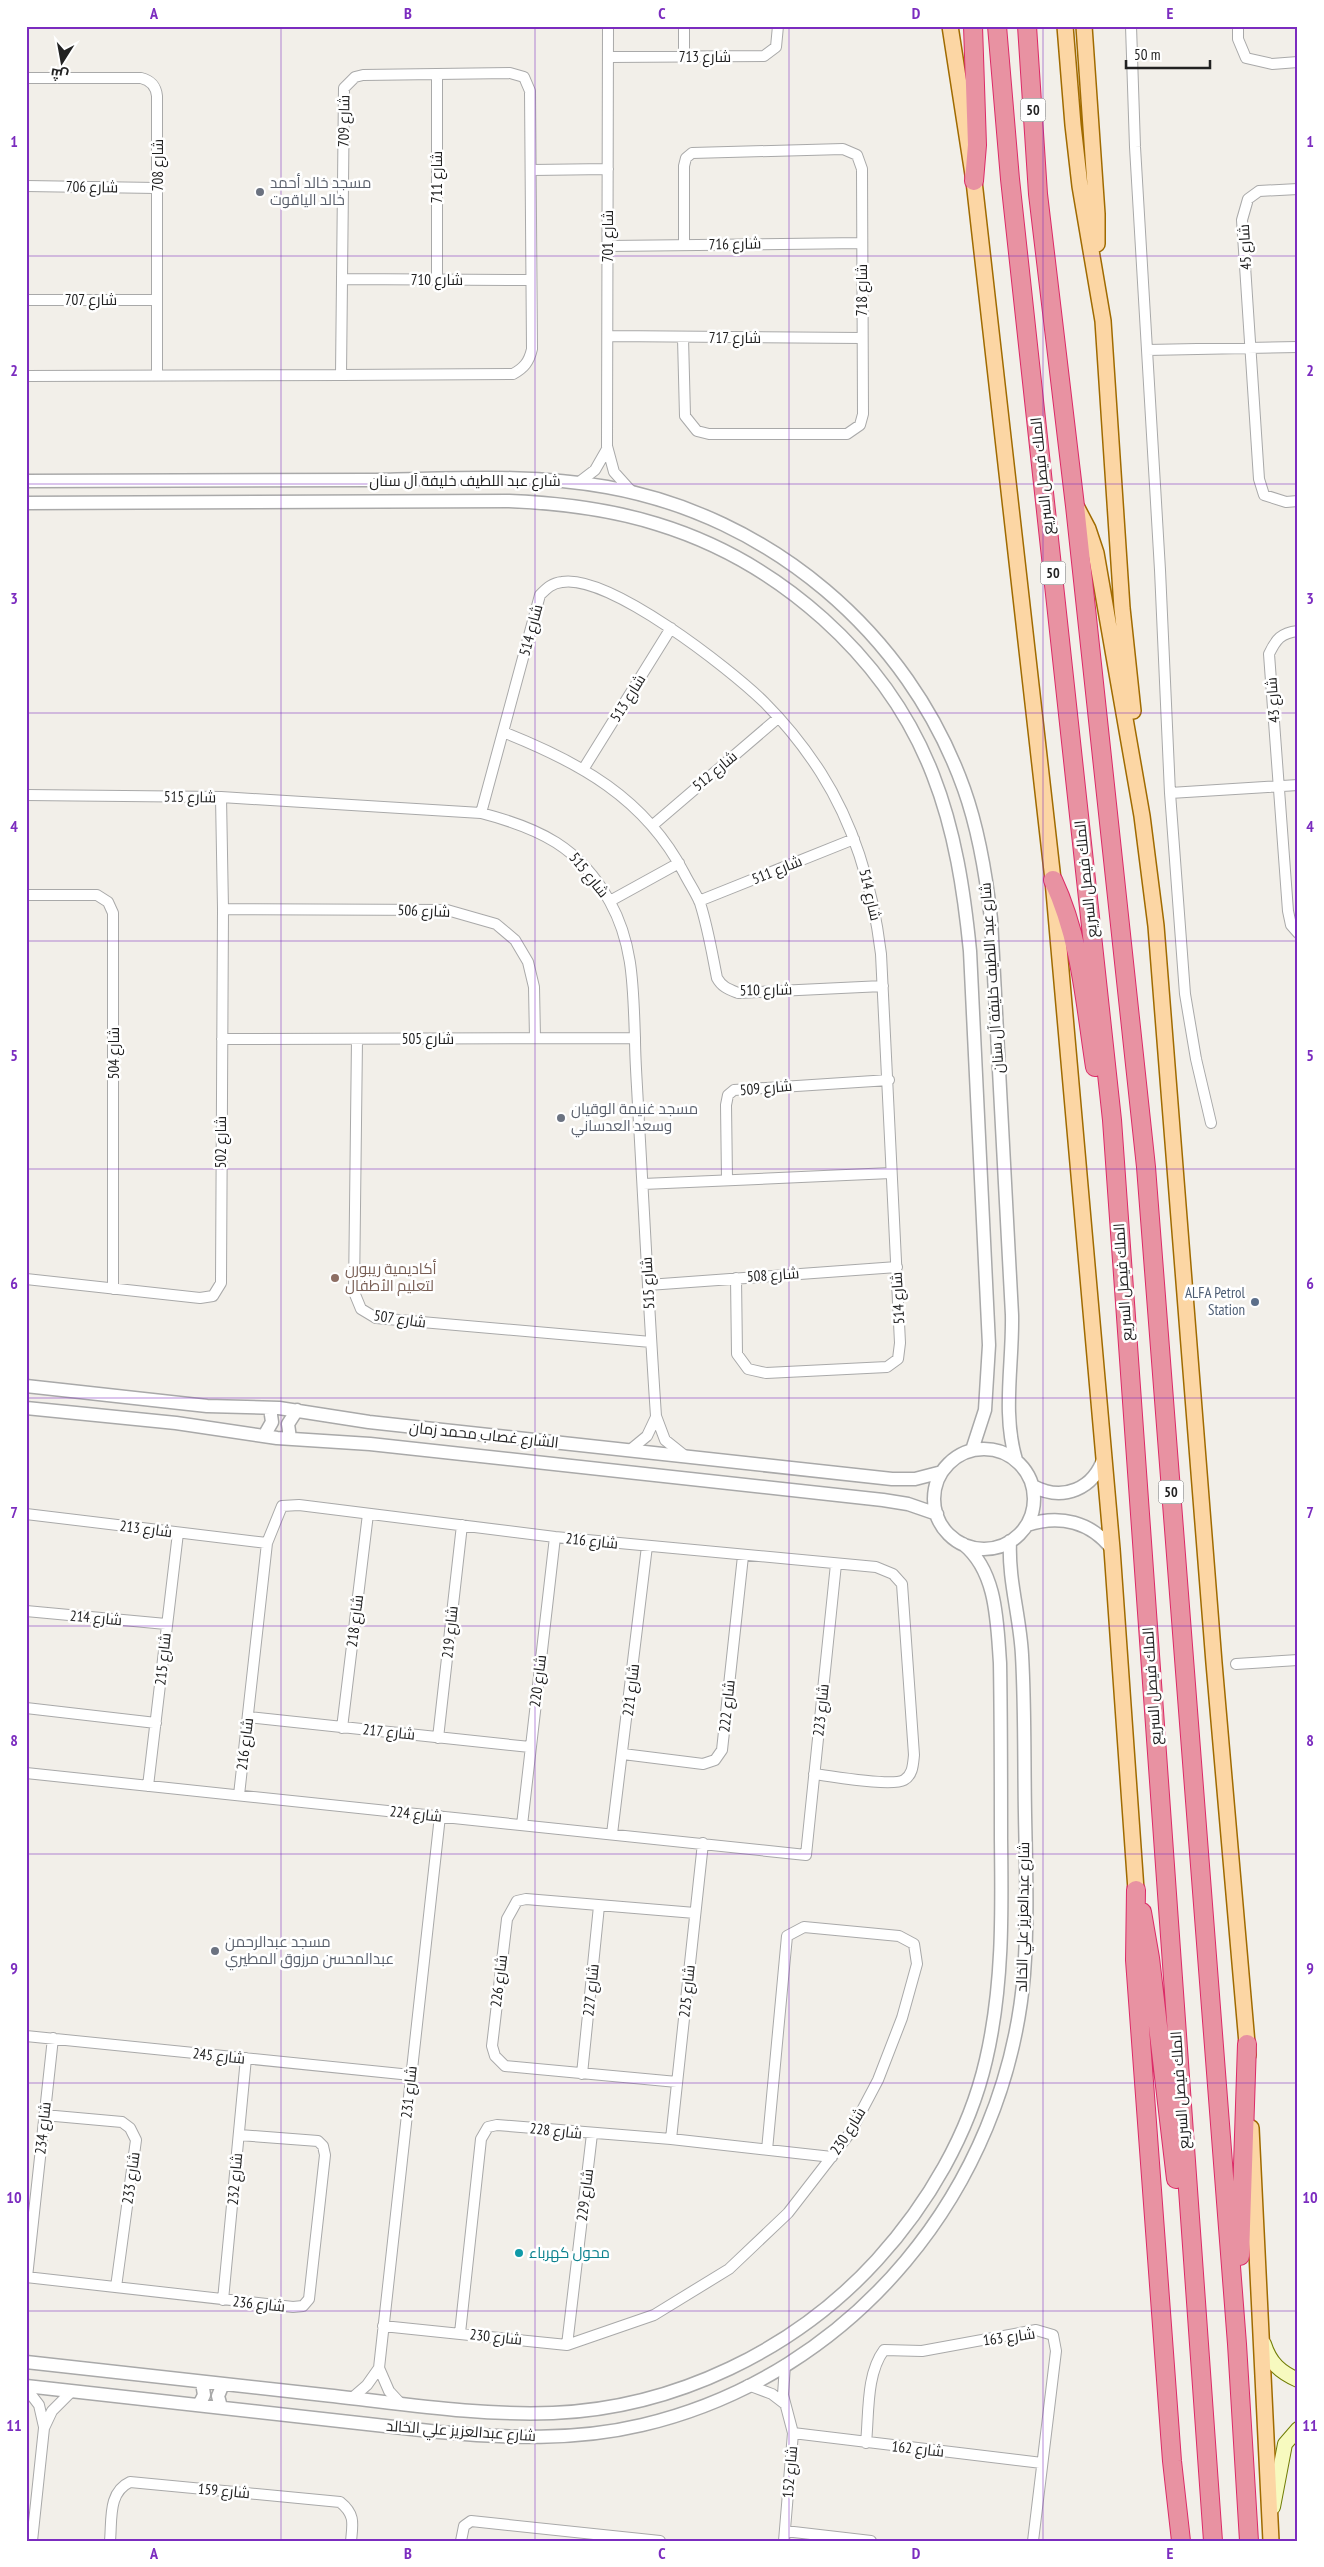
<svg xmlns="http://www.w3.org/2000/svg" width="1324" height="2567" viewBox="0 0 1324 2567" font-family="'PT Sans Narrow',Cairo,sans-serif">
	<rect width="100%" height="100%" fill="#f2efe9"/>
	<g fill="none" stroke-linecap="round" stroke-linejoin="round">
		<g stroke="#a9a9a9" stroke-width="12">
			<path id="minor" d="M 608,26 L 607,446 L 614,472 L 632,492
				M 684,26 L 684,56
				M 1131,26 L 1135,147 L 1160,570 L 1170,793 L 1185,994 L 1196,1059 L 1211,1123
				M 1238,26 L 1238,39 L 1246,58 L 1272,64 L 1298,62
				M 609,57 L 764,56 L 776,47 L 778,26
				M 510,73 L 524,77 L 530,91 L 532,349 C 529,362 524,368 513,374 L 341,375 L 344,88 L 355,77 L 363,75 Z
				M 26,78 L 141,78 C 150,80 156,86 157,96 L 157,375
				M 532,170 L 608,169
				M 26,186 L 157,188
				M 1298,189 L 1259,191 L 1248,199 L 1242,220 L 1259,479 L 1264,495 L 1286,502 L 1298,501
				M 609,246 L 862,243
				M 343,279 L 531,280
				M 437,280 L 437,74
				M 26,300 L 157,300
				M 608,336 L 862,338
				M 683,338 L 685,416 L 697,431 L 709,434 L 847,434 L 860,425 L 863,414 L 862,169 L 857,155 L 843,149 L 692,153 L 686,158 L 684,166 L 684,245
				M 1147,350 L 1298,347
				M 26,376 L 341,375
				M 578,483 L 595,470 L 607,449
				M 1298,631 C 1281,633 1276,639 1269,654 L 1288,911 L 1291,925 L 1298,933
				M 503,732 C 579,762 645,798 684,873 C 689,883 696,893 700,903 C 708,928 712,953 717,978 C 722,987 728,989 738,993 L 883,986
				M 584,768 L 671,628
				M 1170,793 L 1298,785
				M 26,795 L 221,797 L 481,813 C 539,828 580,847 610,902 C 634,945 633,990 635,1038 C 635,1060 637,1083 638,1106 C 644,1209 649,1313 656,1416 L 665,1440 L 685,1456
				M 481,813 L 540,595 C 547,588 552,583 562,582 C 609,574 729,668 764,702 C 784,722 805,748 821,773 C 856,828 873,889 881,954 L 900,1343 L 898,1359 L 887,1367 L 766,1373 L 748,1369 L 737,1354 L 736,1278
				M 653,825 L 778,718
				M 26,895 L 97,895 L 108,902 L 113,913 L 113,1289
				M 610,901 L 679,863
				M 699,901 L 854,839
				M 223,909 L 447,910 L 496,924 L 515,940 L 528,962 L 534,987 L 535,1038
				M 222,1039 L 635,1038
				M 357,1039 L 354,1292 L 361,1309 L 376,1318 L 651,1342
				M 727,1179 L 726,1105 L 728,1095 L 734,1090 L 889,1080
				M 643,1184 L 891,1173
				M 26,1279 L 200,1298 L 213,1296 L 221,1283 L 223,909 L 221,797
				M 648,1285 L 897,1267
				M 630,1450 L 647,1436 L 656,1417
				M 26,1514 L 267,1543
				M 26,1611 L 166,1624
				M 1236,1664 L 1298,1660
				M 26,1708 L 156,1723
				M 248,1717 L 530,1747
				M 342,1728 L 368,1514
				M 438,1738 L 462,1525
				M 623,1754 L 703,1764 L 715,1760 L 722,1750 L 743,1556
				M 26,1773 L 806,1855 L 836,1564
				M 148,1786 L 178,1533
				M 239,1795 L 267,1543 L 282,1506 L 299,1505 L 555,1537 L 876,1567 L 893,1574 L 902,1584 L 914,1755 C 913,1764 913,1775 904,1780 C 891,1787 832,1776 814,1774
				M 522,1825 L 555,1537
				M 612,1834 L 647,1546
				M 26,2036 L 411,2075
				M 582,2074 L 599,1906
				M 677,2082 L 505,2066 L 495,2056 L 492,2046 L 507,1919 L 517,1901 L 526,1899 L 695,1913
				M 44,2115 L 122,2122 L 130,2128 L 136,2140 L 116,2287
				M 671,2139 L 703,1843
				M 26,2277 L 293,2307 L 303,2306 L 309,2299 L 325,2155 L 323,2146 L 318,2141 L 239,2135
				M 27,2277 L 53,2038
				M 223,2300 L 246,2058
				M 383,2326 L 567,2345 L 654,2315 L 729,2269 L 788,2213 L 850,2133 L 878,2080 L 902,2018 L 917,1964 L 914,1944 L 899,1936 L 804,1927 L 787,1936 L 767,2150
				M 460,2333 L 481,2139 L 488,2127 L 497,2125 L 671,2139 L 832,2157
				M 567,2345 L 592,2134
				M 748,2385 L 772,2394 L 785,2404
				M 26,2388 L 39,2405 L 44,2427
				M 352,2398 L 367,2385 L 379,2368
				M 401,2404 L 389,2391 L 379,2368 L 440,1816
				M 793,2433 L 1042,2463
				M 866,2443 C 869,2414 866,2374 884,2350 L 922,2351 L 1036,2330 L 1053,2335 L 1056,2351 L 1033,2541
				M 785,2531 L 871,2541
				M 32,2541 L 44,2428 L 52,2411 L 72,2391
				M 110,2541 C 112,2519 108,2492 130,2482 L 340,2502 C 355,2514 353,2523 351,2541
				M 461,2541 L 464,2526 L 471,2521 L 660,2541
				M 784,2541 L 793,2433 L 783,2395 L 785,2365"/>
		</g>
		<g stroke="#a9a9a9" stroke-width="15">
			<path id="tertiary" d="M 26,481 C 141,481 256,481 371,480 C 449,479 529,473 607,487 C 769,516 908,632 964,789 C 979,831 986,874 991,919 L 1012,1315 C 1013,1364 1002,1413 1016,1460
				M 26,503 L 509,501 C 559,503 609,509 657,524 C 778,561 887,656 933,775 C 955,831 964,891 970,951 L 989,1345 L 985,1410 L 972,1450
				M 26,1386 L 207,1406 L 279,1408 L 369,1422 L 892,1479 L 915,1479 L 942,1472
				M 26,1408 L 176,1423 L 277,1438 L 370,1444 L 883,1500 L 908,1504 L 937,1514
				M 264,1436 L 272,1422 L 270,1408
				M 290,1438 L 288,1424 L 297,1410
				M934 1499a50 50 0 1 1 100 0a50 50 0 1 1-100 0Z
				M 1033,1486 C 1063,1502 1094,1489 1104,1457
				M 1027,1525 C 1060,1514 1091,1522 1112,1549
				M 26,2362 C 125,2373 224,2384 324,2395 C 399,2403 477,2416 553,2413 C 675,2408 795,2350 877,2260 C 928,2204 969,2134 986,2060 C 1003,1987 1002,1914 1001,1839 C 1001,1780 1001,1721 1000,1663 C 997,1622 997,1571 963,1544
				M 26,2386 L 439,2432 C 507,2438 575,2441 642,2425 C 854,2375 1006,2188 1024,1974 C 1028,1921 1026,1868 1025,1814 C 1024,1761 1025,1708 1022,1655 C 1020,1616 1008,1580 1010,1541
				M 199,2405 L 204,2395 L 202,2382
				M 221,2407 L 218,2396 L 223,2384"/>
		</g>
		<g stroke="#707d05" stroke-width="16">
			<path id="secondary" d="M 1264,2344 C 1270,2363 1280,2372 1298,2380
				M 1273,2507 L 1285,2444 L 1298,2429"/>
		</g>
		<g stroke="#a06b00" stroke-width="18">
			<path id="primary" d="M 950,26 L 974,181 L 1053,880 L 1112,1549 L 1136,1890
				M 1065,26 L 1073,125 L 1080,186 L 1103,321 L 1122,608 L 1133,711
				M 1084,26 L 1097,214 L 1097,244
				M 1077,508 L 1088,529 L 1096,553 L 1142,816 L 1156,926 L 1214,1663 L 1248,2055
				M 1251,2128 L 1271,2541"/>
		</g>
		<g stroke="#dc2a67" stroke-width="20">
			<path id="motorway" d="M 973,26 L 977,145 L 974,181
				M 997,26 L 1010,179 L 1112,1120 L 1213,2541
				M 1027,26 L 1038,194 L 1075,506 L 1146,1167 L 1237,2344 L 1249,2541
				M 1053,880 C 1081,940 1085,1003 1095,1067
				M 1136,1890 L 1135,1960 L 1172,2461 L 1181,2541
				M 1142,1912 L 1150,1958 L 1176,2179
				M 1240,2256 L 1247,2044"/>
		</g>
		<use href="#minor" stroke="#fff" stroke-width="10"/>
		<use href="#tertiary" stroke="#fff" stroke-width="12"/>
		<use href="#secondary" stroke="#f7fabf" stroke-width="14"/>
		<use href="#primary" stroke="#fcd6a4" stroke-width="15"/>
		<use href="#motorway" stroke="#e892a2" stroke-width="18"/>
	</g>
	<path fill="none" stroke="#7b2cbf" stroke-width="1" stroke-opacity="0.55" d="M 281,26 L 281,2541M 535,26 L 535,2541M 789,26 L 789,2541M 1043,26 L 1043,2541M 26,256 L 1298,256M 26,484 L 1298,484M 26,713 L 1298,713M 26,941 L 1298,941M 26,1169 L 1298,1169M 26,1398 L 1298,1398M 26,1626 L 1298,1626M 26,1854 L 1298,1854M 26,2083 L 1298,2083M 26,2311 L 1298,2311"/>
	<g fill="#6b7280" stroke="#fff" stroke-width="2">
		<circle cx="260" cy="192" r="5"/>
		<circle cx="561" cy="1118" r="5"/>
		<circle cx="215" cy="1951" r="5"/>
	</g>
	<circle fill="#8d6e63" stroke="#fff" stroke-width="2" cx="335" cy="1278" r="5"/>
	<circle fill="#5c6f8a" stroke="#fff" stroke-width="2" cx="1255" cy="1302" r="5"/>
	<circle fill="#0f9aa8" stroke="#fff" stroke-width="2" cx="519" cy="2253" r="5"/>
	<g text-anchor="middle" stroke-width="5" stroke-linejoin="round" paint-order="stroke">
		<g fill="#fff" stroke="#646464" stroke-width="1">
			<rect x="1020.5" y="98.5" width="25" height="23" rx="4"/>
			<rect x="1040.5" y="561.5" width="25" height="23" rx="4"/>
			<rect x="1158.5" y="1480.5" width="25" height="23" rx="4"/>
		</g>
		<g font-size="14" font-weight="bold" fill="#222">
			<text x="1033" y="115">50</text>
			<text x="1053" y="578">50</text>
			<text x="1171" y="1497">50</text>
		</g>
		<g font-size="15" fill="#222" stroke="#fff">
			<text x="705" y="62">شارع 713</text>
			<text transform="translate(344 121) rotate(-89)" y="5">شارع 709</text>
			<text transform="translate(158 165) rotate(-90)" y="5">شارع 708</text>
			<text transform="translate(437 177) rotate(-90)" y="5">شارع 711</text>
			<text transform="translate(92 187) rotate(1)" y="5">شارع 706</text>
			<text transform="translate(608 236) rotate(-90)" y="5">شارع 701</text>
			<text transform="translate(735 244) rotate(-1)" y="5">شارع 716</text>
			<text transform="translate(1245 247) rotate(-93)" y="5">شارع 45</text>
			<text x="437" y="285">شارع 710</text>
			<text transform="translate(862 290) rotate(-90)" y="5">شارع 718</text>
			<text x="91" y="305">شارع 707</text>
			<text x="735" y="343">شارع 717</text>
			<text transform="translate(1042 476) rotate(-96)" y="5">الملك فيصل السريع</text>
			<text x="465" y="486">شارع عبد اللطيف خليفة آل سنان</text>
			<text transform="translate(531 630) rotate(-75)" y="5">شارع 514</text>
			<text transform="translate(628 698) rotate(-58)" y="5">شارع 513</text>
			<text transform="translate(1273 700) rotate(-94)" y="5">شارع 43</text>
			<text transform="translate(715 771) rotate(-40)" y="5">شارع 512</text>
			<text transform="translate(190 797) rotate(1)" y="5">شارع 515</text>
			<text transform="translate(777 870) rotate(-22)" y="5">شارع 511</text>
			<text transform="translate(589 875) rotate(51)" y="5">شارع 515</text>
			<text transform="translate(1086 879) rotate(-96)" y="5">الملك فيصل السريع</text>
			<text transform="translate(870 895) rotate(77)" y="5">شارع 514</text>
			<text transform="translate(424 911) rotate(2)" y="5">شارع 506</text>
			<text transform="translate(992 978) rotate(-94)" y="5">شارع عبد اللطيف خليفة آل سنان</text>
			<text transform="translate(766 990) rotate(-1)" y="5">شارع 510</text>
			<text x="428" y="1044">شارع 505</text>
			<text transform="translate(114 1053) rotate(-90)" y="5">شارع 504</text>
			<text transform="translate(766 1088) rotate(-5)" y="5">شارع 509</text>
			<text transform="translate(221 1142) rotate(-90)" y="5">شارع 502</text>
			<text transform="translate(773 1275) rotate(-4)" y="5">شارع 508</text>
			<text transform="translate(1123 1282) rotate(-94)" y="5">الملك فيصل السريع</text>
			<text transform="translate(648 1283) rotate(-93)" y="5">شارع 515</text>
			<text transform="translate(898 1298) rotate(-93)" y="5">شارع 514</text>
			<text transform="translate(400 1319) rotate(8)" y="5">شارع 507</text>
			<text transform="translate(484 1435) rotate(6)" y="5">الشارع غصاب محمد زمان</text>
			<text transform="translate(146 1529) rotate(7)" y="5">شارع 213</text>
			<text transform="translate(592 1541) rotate(6)" y="5">شارع 216</text>
			<text transform="translate(96 1618) rotate(5)" y="5">شارع 214</text>
			<text transform="translate(355 1621) rotate(-83)" y="5">شارع 218</text>
			<text transform="translate(450 1632) rotate(-84)" y="5">شارع 219</text>
			<text transform="translate(163 1659) rotate(-84)" y="5">شارع 215</text>
			<text transform="translate(538 1681) rotate(-83)" y="5">شارع 220</text>
			<text transform="translate(1152 1686) rotate(-94)" y="5">الملك فيصل السريع</text>
			<text transform="translate(631 1690) rotate(-83)" y="5">شارع 221</text>
			<text transform="translate(727 1706) rotate(-84)" y="5">شارع 222</text>
			<text transform="translate(821 1710) rotate(-84)" y="5">شارع 223</text>
			<text transform="translate(389 1732) rotate(6)" y="5">شارع 217</text>
			<text transform="translate(245 1744) rotate(-83)" y="5">شارع 216</text>
			<text transform="translate(416 1814) rotate(6)" y="5">شارع 224</text>
			<text transform="translate(1023 1917) rotate(-89)" y="5">شارع عبدالعزيز علي الخالد</text>
			<text transform="translate(499 1981) rotate(-83)" y="5">شارع 226</text>
			<text transform="translate(591 1990) rotate(-84)" y="5">شارع 227</text>
			<text transform="translate(687 1991) rotate(-84)" y="5">شارع 225</text>
			<text transform="translate(219 2056) rotate(6)" y="5">شارع 245</text>
			<text transform="translate(1180 2090) rotate(-94)" y="5">الملك فيصل السريع</text>
			<text transform="translate(409 2092) rotate(-84)" y="5">شارع 231</text>
			<text transform="translate(43 2128) rotate(-84)" y="5">شارع 234</text>
			<text transform="translate(556 2131) rotate(6)" y="5">شارع 228</text>
			<text transform="translate(848 2131) rotate(-58)" y="5">شارع 230</text>
			<text transform="translate(131 2178) rotate(-82)" y="5">شارع 233</text>
			<text transform="translate(235 2179) rotate(-85)" y="5">شارع 232</text>
			<text transform="translate(585 2195) rotate(-83)" y="5">شارع 229</text>
			<text transform="translate(259 2304) rotate(6)" y="5">شارع 236</text>
			<text transform="translate(496 2337) rotate(6)" y="5">شارع 230</text>
			<text transform="translate(1009 2337) rotate(-8)" y="5">شارع 163</text>
			<text transform="translate(461 2431) rotate(4)" y="5">شارع عبدالعزيز علي الخالد</text>
			<text transform="translate(918 2449) rotate(6)" y="5">شارع 162</text>
			<text transform="translate(790 2472) rotate(-85)" y="5">شارع 152</text>
			<text transform="translate(224 2491) rotate(5)" y="5">شارع 159</text>
		</g>
		<g font-size="15" fill="#5b616d" stroke="#fff" text-anchor="start">
			<text x="270" y="188">مسجد خالد أحمد<tspan x="270" dy="17">خالد الياقوت</tspan></text>
			<text x="571" y="1114">مسجد غنيمة الوقيان<tspan x="571" dy="17">وسعد العدساني</tspan></text>
			<text x="225" y="1947">مسجد عبدالرحمن<tspan x="225" dy="17">عبدالمحسن مرزوق المطيري</tspan></text>
		</g>
		<g font-size="15" fill="#785e54" stroke="#fff" text-anchor="start">
			<text x="345" y="1274">أكاديمية ريبورن<tspan x="345" dy="17">لتعليم الأطفال</tspan></text>
		</g>
		<g font-size="15" fill="#4e5e75" stroke="#fff" text-anchor="end">
			<text x="1245" y="1298">ALFA Petrol<tspan x="1245" dy="17">Station</tspan></text>
		</g>
		<g font-size="15" fill="#0d838f" stroke="#fff" text-anchor="start">
			<text x="529" y="2258">محول كهرباء</text>
		</g>
	</g>
	<rect width="1324" height="2567" fill="none" stroke="#ffffff" stroke-width="55"/>
	<g transform="translate(62 62) rotate(191)" stroke="#ffffff" stroke-width="4" paint-order="stroke">
	<path d="M0-4L9 19L0 12L-9 19Z" fill="#222222"/>
	<text y="-8" font-size="14" font-weight="bold" text-anchor="middle" fill="#222222">ش</text>
	</g>
	<path d="M1126 60v8h84v-8" fill="none" stroke="#222222" stroke-width="2.5"/>
	<text x="1134" y="60" font-size="15" fill="#222222" stroke="#ffffff" stroke-width="4" paint-order="stroke">50 m</text>
	<rect x="28" y="28" width="1268" height="2512" fill="none" stroke="#7b2cbf" stroke-width="2"/>
	<g font-size="16" text-anchor="middle" font-weight="bold" fill="#7b2cbf">
		<text x="154" y="19">A</text>
		<text x="408" y="19">B</text>
		<text x="662" y="19">C</text>
		<text x="916" y="19">D</text>
		<text x="1170" y="19">E</text>
		<text x="14" y="147">1</text>
		<text x="1310" y="147">1</text>
		<text x="14" y="376">2</text>
		<text x="1310" y="376">2</text>
		<text x="14" y="604">3</text>
		<text x="1310" y="604">3</text>
		<text x="14" y="832">4</text>
		<text x="1310" y="832">4</text>
		<text x="14" y="1061">5</text>
		<text x="1310" y="1061">5</text>
		<text x="14" y="1289">6</text>
		<text x="1310" y="1289">6</text>
		<text x="14" y="1518">7</text>
		<text x="1310" y="1518">7</text>
		<text x="14" y="1746">8</text>
		<text x="1310" y="1746">8</text>
		<text x="14" y="1974">9</text>
		<text x="1310" y="1974">9</text>
		<text x="14" y="2203">10</text>
		<text x="1310" y="2203">10</text>
		<text x="14" y="2431">11</text>
		<text x="1310" y="2431">11</text>
		<text x="154" y="2559">A</text>
		<text x="408" y="2559">B</text>
		<text x="662" y="2559">C</text>
		<text x="916" y="2559">D</text>
		<text x="1170" y="2559">E</text>
	</g>
</svg>
